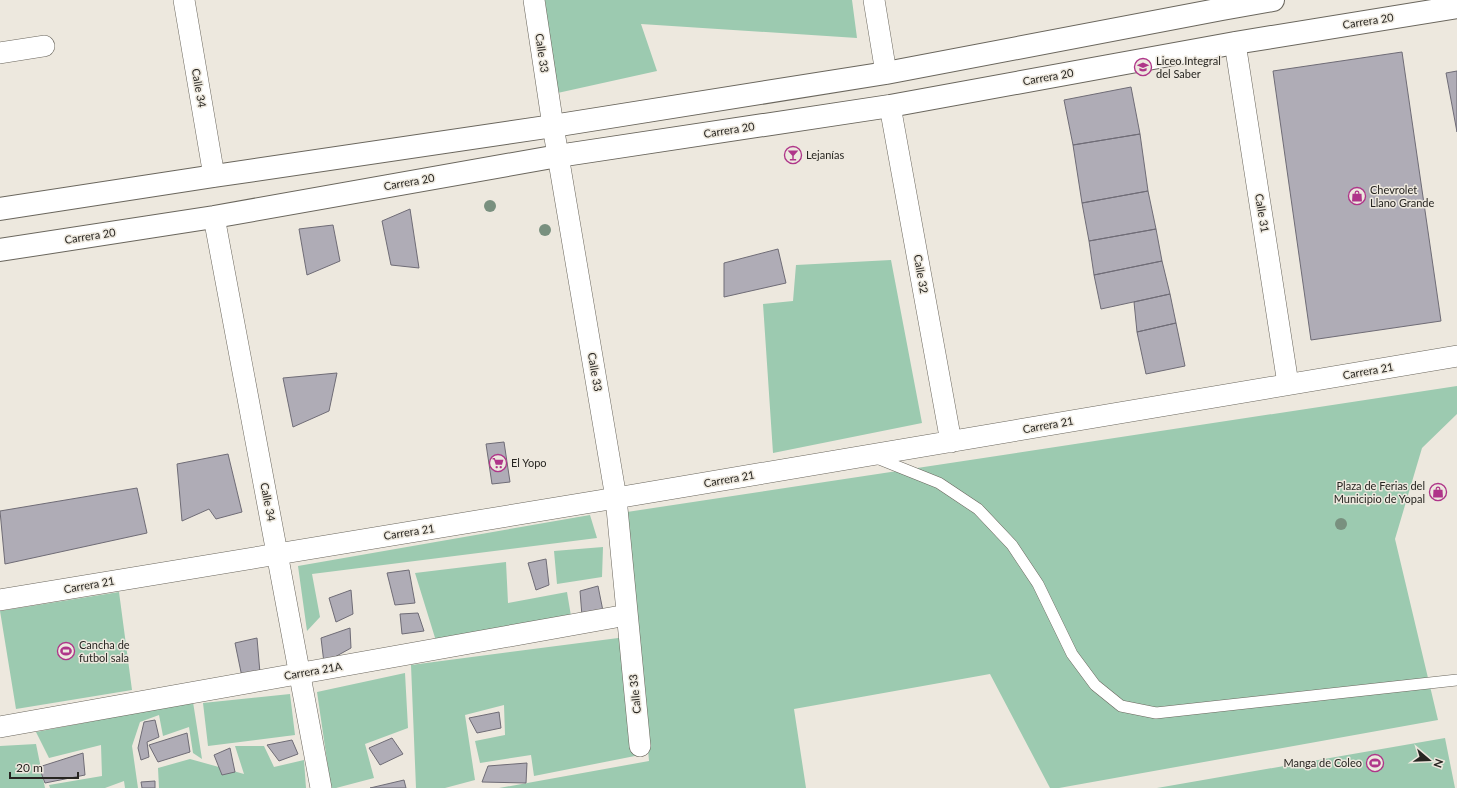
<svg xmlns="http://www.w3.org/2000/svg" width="1457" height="788" viewBox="0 0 1457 788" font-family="Lato,sans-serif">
	<rect width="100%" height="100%" fill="#ede8de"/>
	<path fill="#9ccab0" d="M 545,0 L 852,0 L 857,38 L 641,24 L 657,71 L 553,94 Z
		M 891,260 L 922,423 L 773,453 L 763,304 L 793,301 L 796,265 Z
		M 1457,386 L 1457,414 L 1422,448 L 1395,539 L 1438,720 L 1059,788 L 1050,788 L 990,674 L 794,709 L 806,788 L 499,788 L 649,761 L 627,512 Z
		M 590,515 L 597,538 L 312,574 L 320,617 L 307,631 L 298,566 Z
		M 603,547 L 602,577 L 557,584 L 554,551 Z
		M 506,562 L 508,603 L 567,592 L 571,616 L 436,641 L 415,573 Z
		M 119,592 L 132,690 L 16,709 L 0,611 Z
		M 626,637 L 640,755 L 534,776 L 531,755 L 480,763 L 475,741 L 505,735 L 504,705 L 465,715 L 475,780 L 445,788 L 416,788 L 411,665 Z
		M 405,673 L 408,728 L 365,744 L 374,778 L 336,788 L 331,788 L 317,692 Z
		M 290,694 L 295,735 L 208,746 L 203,703 Z
		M 193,702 L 202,759 L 193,753 L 189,727 L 163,736 L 159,715 L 140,722 L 132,746 L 138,788 L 125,788 L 124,781 L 105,788 L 50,788 L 49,785 L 102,776 L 101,745 L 49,758 L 36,732 Z
		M 1445,738 L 1455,788 L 1157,788 Z
		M 36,744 L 45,788 L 0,788 L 0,746 Z
		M 235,746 L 264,746 L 274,767 L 304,760 L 306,788 L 159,788 L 158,768 L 190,759 L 244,774 Z"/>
	<path fill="#afacb6" stroke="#6f6c76" d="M 1402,52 L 1441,321 L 1311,340 L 1273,71 Z
		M 1457,71 L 1457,132 L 1446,73 Z
		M 1131,87 L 1140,134 L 1073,145 L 1064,100 Z
		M 1140,134 L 1148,191 L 1082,203 L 1073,145 Z
		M 1148,191 L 1156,229 L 1089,241 L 1082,203 Z
		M 410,209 L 419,268 L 391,265 L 382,221 Z
		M 333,225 L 340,261 L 307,275 L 299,229 Z
		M 1156,229 L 1162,261 L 1094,275 L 1089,241 Z
		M 778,249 L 786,283 L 724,297 L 724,263 Z
		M 1162,261 L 1170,294 L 1101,309 L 1094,275 Z
		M 1170,294 L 1176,323 L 1137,332 L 1134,302 Z
		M 1176,323 L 1185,366 L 1146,374 L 1137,332 Z
		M 337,373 L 329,411 L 293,427 L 283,378 Z
		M 504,442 L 510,482 L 492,484 L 486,444 Z
		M 228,454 L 242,512 L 216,519 L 209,509 L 182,521 L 177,464 Z
		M 137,488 L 147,533 L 5,564 L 0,511 Z
		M 546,559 L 549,585 L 536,590 L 528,563 Z
		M 409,570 L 415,603 L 395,605 L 387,573 Z
		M 598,586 L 603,611 L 582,616 L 580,591 Z
		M 351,590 L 353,614 L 336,622 L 329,598 Z
		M 418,613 L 424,631 L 402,634 L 400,614 Z
		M 350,628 L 351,648 L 324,663 L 321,638 Z
		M 257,638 L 260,673 L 242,677 L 235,643 Z
		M 499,712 L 501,728 L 477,733 L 469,718 Z
		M 155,720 L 159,737 L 147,742 L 149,757 L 141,760 L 138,748 L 144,722 Z
		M 187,733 L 190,752 L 158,762 L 149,745 Z
		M 392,738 L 403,754 L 380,765 L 369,748 Z
		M 292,740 L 298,754 L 279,761 L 267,745 Z
		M 230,748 L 235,772 L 222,775 L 214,755 Z
		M 83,753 L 85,775 L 45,783 L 39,767 Z
		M 527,763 L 526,783 L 482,782 L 488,766 Z
		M 404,780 L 406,788 L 370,788 Z
		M 155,781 L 155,788 L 142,788 L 141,782 Z"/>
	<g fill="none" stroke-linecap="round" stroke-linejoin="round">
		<g stroke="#6a665d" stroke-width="12">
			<path id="service" d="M 874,457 L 939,483 L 978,509 L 1012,545 L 1038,584 L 1072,654 L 1095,685 L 1121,706 L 1156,713 L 1457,680"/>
		</g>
		<g stroke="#6a665d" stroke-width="22">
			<path id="minor" d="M 184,0 L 214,176
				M 534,0 L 553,126 L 616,498 L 640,746
				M 874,0 L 886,73
				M 1235,43 L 1288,384
				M 0,53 L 44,46
				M 890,106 L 951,442
				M 214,217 L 321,788
				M 0,600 L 616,498 L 1457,356
				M 0,727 L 627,615"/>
		</g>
		<g stroke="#6a665d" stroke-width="24">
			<path id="secondary" d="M 0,209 L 214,176 L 553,126 L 886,73 L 1222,9 L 1273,0
				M 0,250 L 214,217 L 558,156 L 890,106 L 1235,43 L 1457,7"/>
		</g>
		<use href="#service" stroke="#fff" stroke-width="11"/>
		<use href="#minor" stroke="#fff" stroke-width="21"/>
		<use href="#secondary" stroke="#fff" stroke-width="22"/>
	</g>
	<g fill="#79907f">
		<circle cx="490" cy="206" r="6"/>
		<circle cx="545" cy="230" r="6"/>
		<circle cx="1341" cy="524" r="6"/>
	</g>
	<defs>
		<g id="school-ring" transform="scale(0.9)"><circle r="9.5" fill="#ede8de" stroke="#af3589" stroke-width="1.5"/><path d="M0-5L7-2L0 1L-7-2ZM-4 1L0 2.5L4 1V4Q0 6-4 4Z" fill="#af3589"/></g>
		<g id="bar-ring" transform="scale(0.9)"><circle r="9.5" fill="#ede8de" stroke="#af3589" stroke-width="1.5"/><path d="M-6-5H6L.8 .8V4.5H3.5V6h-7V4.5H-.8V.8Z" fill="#af3589"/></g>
		<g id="shop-ring" transform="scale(0.9)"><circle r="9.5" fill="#ede8de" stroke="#af3589" stroke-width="1.5"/><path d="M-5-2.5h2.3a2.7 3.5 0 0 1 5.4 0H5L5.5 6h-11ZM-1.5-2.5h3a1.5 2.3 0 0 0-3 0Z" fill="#af3589"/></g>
		<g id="supermarket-ring" transform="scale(0.9)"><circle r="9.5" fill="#ede8de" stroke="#af3589" stroke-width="1.5"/><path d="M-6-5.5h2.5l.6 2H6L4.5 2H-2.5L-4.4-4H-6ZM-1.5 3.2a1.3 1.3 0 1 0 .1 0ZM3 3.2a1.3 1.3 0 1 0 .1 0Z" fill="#af3589"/></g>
		<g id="stadium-ring" transform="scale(0.9)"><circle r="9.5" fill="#ede8de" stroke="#af3589" stroke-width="1.5"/><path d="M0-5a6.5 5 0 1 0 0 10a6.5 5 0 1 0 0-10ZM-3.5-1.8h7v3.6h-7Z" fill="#af3589"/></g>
	</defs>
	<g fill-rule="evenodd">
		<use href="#school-ring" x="1143" y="67"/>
		<use href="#bar-ring" x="793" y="155"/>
		<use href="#shop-ring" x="1357" y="196"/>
		<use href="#supermarket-ring" x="498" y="463"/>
		<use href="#shop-ring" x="1438" y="492"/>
		<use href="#stadium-ring" x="66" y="651"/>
		<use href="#stadium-ring" x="1375" y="763"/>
	</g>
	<g text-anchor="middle" stroke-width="3" stroke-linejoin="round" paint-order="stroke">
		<g font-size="11" fill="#272521" stroke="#ede8de">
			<text transform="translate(1368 21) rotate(-9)" y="4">Carrera 20</text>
			<text transform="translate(542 53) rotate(82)" y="4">Calle 33</text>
			<text transform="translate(1048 77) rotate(-10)" y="4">Carrera 20</text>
			<text transform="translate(199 88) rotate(80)" y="4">Calle 34</text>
			<text transform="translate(729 130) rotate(-9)" y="4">Carrera 20</text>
			<text transform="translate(409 182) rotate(-10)" y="4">Carrera 20</text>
			<text transform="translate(1262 213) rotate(81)" y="4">Calle 31</text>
			<text transform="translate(90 236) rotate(-9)" y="4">Carrera 20</text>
			<text transform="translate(921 274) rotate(80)" y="4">Calle 32</text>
			<text transform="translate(1368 371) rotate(-10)" y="4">Carrera 21</text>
			<text transform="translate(595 372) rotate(80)" y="4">Calle 33</text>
			<text transform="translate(1048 425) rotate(-10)" y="4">Carrera 21</text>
			<text transform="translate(729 479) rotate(-10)" y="4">Carrera 21</text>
			<text transform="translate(268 502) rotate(79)" y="4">Calle 34</text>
			<text transform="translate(409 532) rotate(-9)" y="4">Carrera 21</text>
			<text transform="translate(89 585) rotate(-10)" y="4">Carrera 21</text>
			<text transform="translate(313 671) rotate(-10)" y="4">Carrera 21A</text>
			<text transform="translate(635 694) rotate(-96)" y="4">Calle 33</text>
		</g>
		<g font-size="11" fill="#272521" stroke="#ede8de" text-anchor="start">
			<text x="1156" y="65">Liceo Integral<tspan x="1156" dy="13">del Saber</tspan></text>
			<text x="806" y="159">Lejanías</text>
			<text x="1370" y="194">Chevrolet<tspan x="1370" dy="13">Llano Grande</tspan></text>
			<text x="511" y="467">El Yopo</text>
			<text x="1425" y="490" text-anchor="end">Plaza de Ferias del<tspan x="1425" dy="13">Municipio de Yopal</tspan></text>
			<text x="79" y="649">Cancha de<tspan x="79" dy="13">futbol sala</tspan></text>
			<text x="1362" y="767" text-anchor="end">Manga de Coleo</text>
		</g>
	</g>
	<g transform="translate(1429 760) rotate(109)" stroke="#ede8de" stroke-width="3" paint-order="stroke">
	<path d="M0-3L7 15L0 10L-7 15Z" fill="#272521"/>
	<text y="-6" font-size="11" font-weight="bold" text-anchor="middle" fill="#272521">N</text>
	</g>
	<path d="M10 772v6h68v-6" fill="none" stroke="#272521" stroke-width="2"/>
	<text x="16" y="772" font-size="12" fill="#272521" stroke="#ede8de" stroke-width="3" paint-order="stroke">20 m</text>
</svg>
